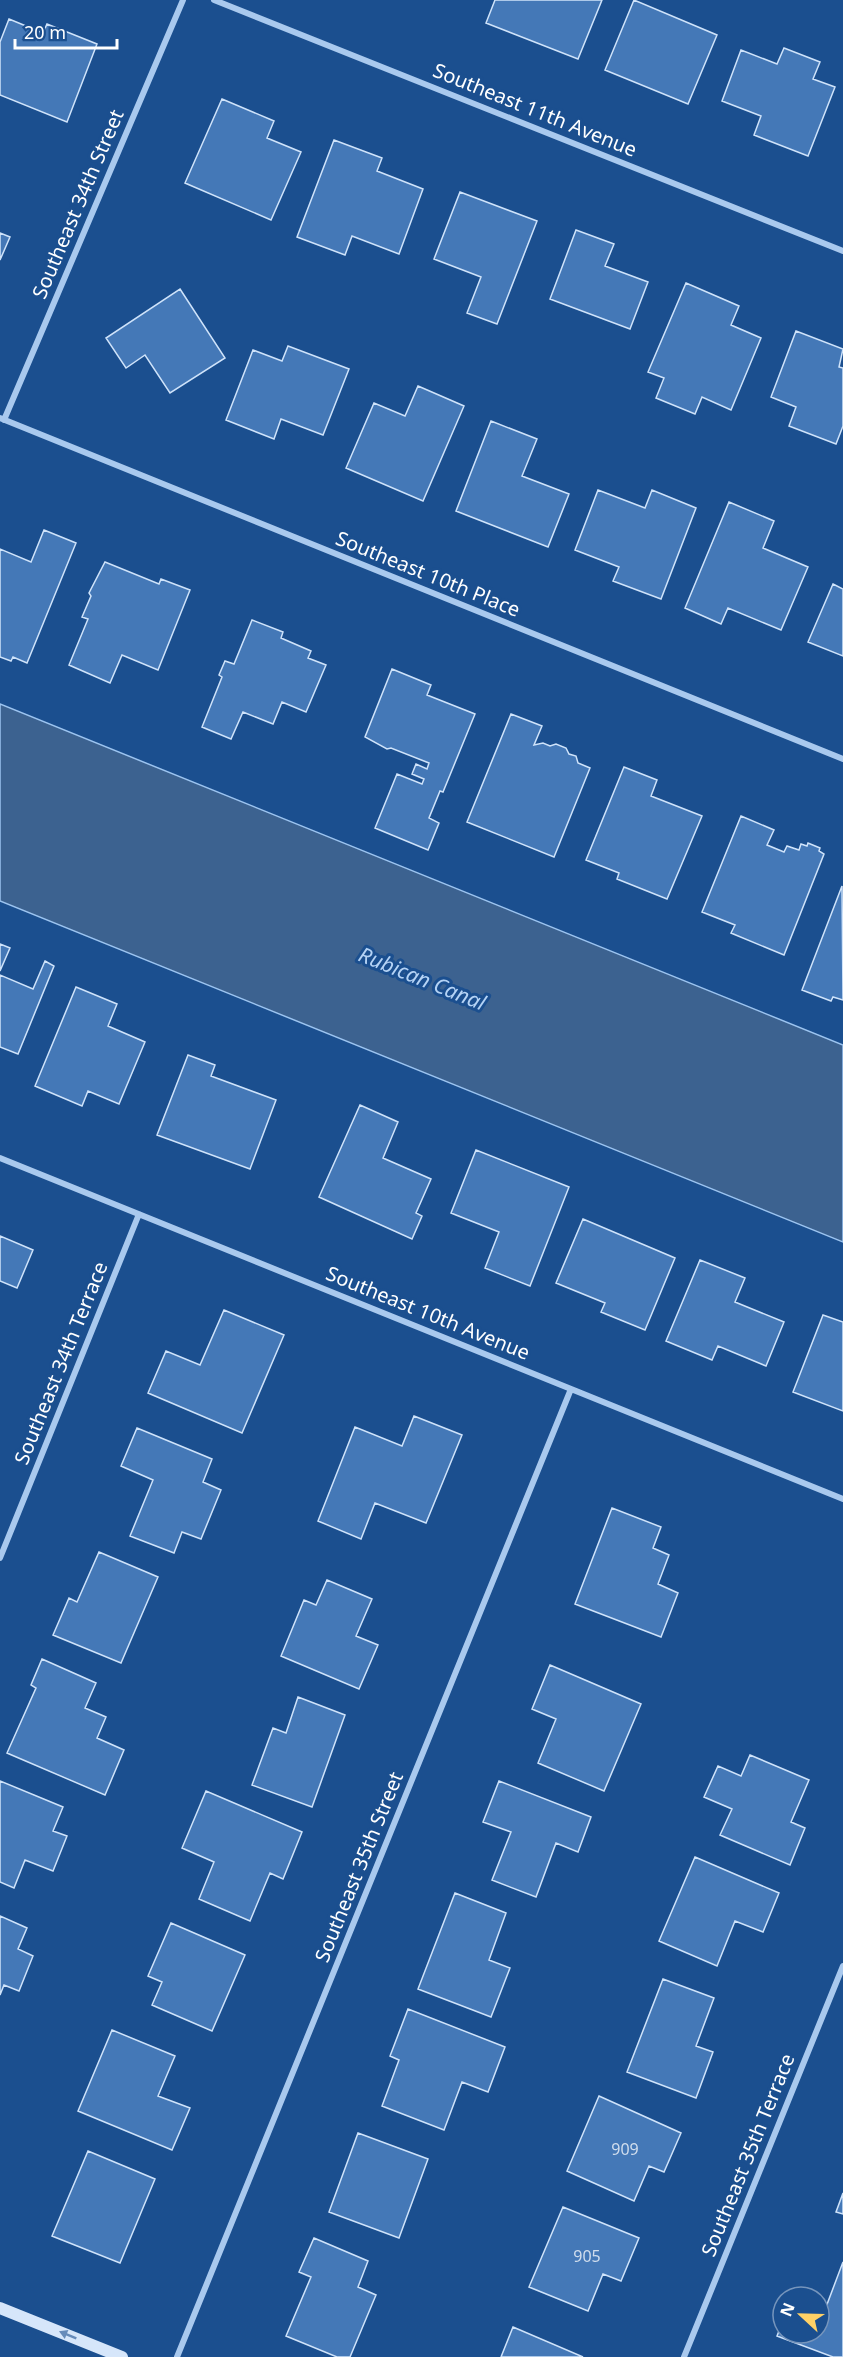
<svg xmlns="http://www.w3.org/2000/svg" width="843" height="2357" viewBox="0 0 843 2357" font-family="'Noto Sans',sans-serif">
	<rect width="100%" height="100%" fill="#1b4f8f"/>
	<path fill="#3c6290" stroke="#9cc4f0" stroke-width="1.5" d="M 0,704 L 843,1045 L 843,1242 L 0,901 Z"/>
	<path fill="#4478b7" stroke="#cfe3fa" stroke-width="1.5" d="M 495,0 L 602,0 L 578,59 L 486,23 Z
		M 634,0 L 717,35 L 688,104 L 605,70 Z
		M 9,19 L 43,33 L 47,24 L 97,44 L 67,122 L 0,95 L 0,42 Z
		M 784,48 L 820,62 L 813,79 L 835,87 L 808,156 L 754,135 L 761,116 L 722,101 L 741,50 L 777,64 Z
		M 222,99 L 274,121 L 267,138 L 301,152 L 271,220 L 185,183 Z
		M 334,140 L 382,158 L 377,171 L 423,189 L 399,254 L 352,236 L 345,255 L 297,237 Z
		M 460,192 L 537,221 L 497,324 L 467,313 L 481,277 L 434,259 Z
		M 576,230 L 614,244 L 605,266 L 648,282 L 630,329 L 550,299 Z
		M 0,233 L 10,237 L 0,260 Z
		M 686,283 L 739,306 L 731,325 L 761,338 L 731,410 L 702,397 L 695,414 L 656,398 L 664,378 L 648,372 Z
		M 180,289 L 225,358 L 170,393 L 145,355 L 126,368 L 106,338 Z
		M 796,331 L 843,349 L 839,367 L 843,368 L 843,426 L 836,444 L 789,426 L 796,407 L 771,397 Z
		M 288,346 L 349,369 L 323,435 L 281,419 L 274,439 L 226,420 L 253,350 L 282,361 Z
		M 418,386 L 464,406 L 423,501 L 346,468 L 374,403 L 405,416 Z
		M 491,421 L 537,439 L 522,476 L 569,494 L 548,547 L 456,511 Z
		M 598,490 L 645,508 L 652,490 L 696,508 L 661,599 L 613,581 L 619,567 L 575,550 Z
		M 729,502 L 774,521 L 763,548 L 808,567 L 781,630 L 728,608 L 721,624 L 685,608 Z
		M 44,530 L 76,543 L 27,663 L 13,657 L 11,661 L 0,657 L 0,549 L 31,562 Z
		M 105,562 L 159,584 L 161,579 L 190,590 L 158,670 L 122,655 L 110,683 L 69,665 L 88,619 L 82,617 L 91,596 L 89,593 Z
		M 833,584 L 843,589 L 843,656 L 808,642 Z
		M 252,620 L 283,632 L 281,638 L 311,651 L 308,658 L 326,665 L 306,712 L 282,702 L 273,724 L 243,712 L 231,739 L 202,727 L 222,677 L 219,675 L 225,661 L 234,664 Z
		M 392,669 L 431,685 L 427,695 L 475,714 L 443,792 L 440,791 L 429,818 L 439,823 L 428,850 L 375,828 L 397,774 L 422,784 L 424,779 L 412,774 L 416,764 L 427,769 L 429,763 L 391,748 L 387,749 L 365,737 Z
		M 511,714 L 542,726 L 534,745 L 543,743 L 550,746 L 556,744 L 566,748 L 569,754 L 576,756 L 578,763 L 590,768 L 554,857 L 467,822 Z
		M 624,767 L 657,780 L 651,796 L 702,816 L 667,899 L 617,879 L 619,873 L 586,860 Z
		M 741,816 L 774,830 L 767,845 L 784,852 L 787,846 L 799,850 L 801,844 L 807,846 L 808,843 L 820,848 L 819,851 L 824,854 L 784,955 L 731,933 L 735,925 L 702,912 Z
		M 842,886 L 843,1000 L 833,997 L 831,1001 L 802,990 Z
		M 0,944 L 10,948 L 0,971 Z
		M 45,961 L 54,966 L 18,1054 L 0,1047 L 0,975 L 33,989 Z
		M 76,987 L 117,1004 L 108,1026 L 145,1042 L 119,1104 L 88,1091 L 82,1106 L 35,1086 Z
		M 188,1055 L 215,1065 L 211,1076 L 276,1100 L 250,1169 L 157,1135 Z
		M 360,1105 L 398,1122 L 383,1158 L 431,1179 L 416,1213 L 422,1216 L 412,1239 L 319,1197 Z
		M 476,1150 L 569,1187 L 530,1286 L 485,1268 L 499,1232 L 451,1213 Z
		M 583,1219 L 675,1258 L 645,1330 L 601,1312 L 605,1303 L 556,1283 Z
		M 0,1236 L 33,1250 L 17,1288 L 0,1281 Z
		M 700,1260 L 745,1278 L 735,1302 L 784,1322 L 766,1366 L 718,1346 L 712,1360 L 666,1341 Z
		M 224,1310 L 284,1335 L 242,1433 L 148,1393 L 166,1351 L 200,1365 Z
		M 823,1315 L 843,1322 L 843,1411 L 793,1392 Z
		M 414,1416 L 462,1435 L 426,1523 L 375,1503 L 361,1539 L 318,1521 L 355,1427 L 402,1446 Z
		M 137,1428 L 212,1459 L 203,1482 L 221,1490 L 201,1539 L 182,1532 L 174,1553 L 130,1536 L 153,1480 L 121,1466 Z
		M 612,1508 L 661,1527 L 653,1548 L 669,1555 L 658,1584 L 678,1593 L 661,1637 L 575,1604 Z
		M 99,1552 L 158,1577 L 121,1663 L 53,1635 L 69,1598 L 77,1602 Z
		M 327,1580 L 372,1599 L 356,1636 L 378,1645 L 359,1689 L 281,1656 L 304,1600 L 316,1605 Z
		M 42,1659 L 96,1683 L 85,1708 L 106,1717 L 97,1738 L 124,1750 L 105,1795 L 7,1753 L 36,1688 L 31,1685 Z
		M 550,1665 L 641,1704 L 604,1791 L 538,1763 L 556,1719 L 532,1709 Z
		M 298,1697 L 345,1715 L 312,1807 L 252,1785 L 273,1728 L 286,1733 Z
		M 750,1755 L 809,1780 L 791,1822 L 805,1828 L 790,1865 L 720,1835 L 732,1809 L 704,1797 L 718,1766 L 741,1776 Z
		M 0,1781 L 63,1807 L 53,1831 L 67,1836 L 53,1871 L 25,1860 L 14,1888 L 0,1882 Z
		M 499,1781 L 591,1817 L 578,1852 L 556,1843 L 536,1897 L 492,1880 L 511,1832 L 483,1822 Z
		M 206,1791 L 302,1832 L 283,1879 L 270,1873 L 250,1921 L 199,1899 L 214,1862 L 182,1848 Z
		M 695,1857 L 779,1893 L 763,1932 L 735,1921 L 717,1966 L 659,1941 Z
		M 455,1893 L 506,1913 L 489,1960 L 510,1968 L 491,2017 L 418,1989 Z
		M 0,1916 L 27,1928 L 18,1949 L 33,1956 L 19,1991 L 4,1985 L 0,1995 Z
		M 171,1923 L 245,1955 L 212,2031 L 152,2005 L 162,1982 L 148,1976 Z
		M 663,1979 L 714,1998 L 696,2046 L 713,2052 L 696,2098 L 627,2072 Z
		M 408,2009 L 505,2047 L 488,2092 L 462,2082 L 444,2130 L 382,2106 L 399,2060 L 390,2056 Z
		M 112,2030 L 175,2056 L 158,2096 L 190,2108 L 172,2150 L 78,2111 Z
		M 599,2096 L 681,2133 L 664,2172 L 649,2166 L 634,2201 L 567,2171 Z
		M 358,2133 L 428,2159 L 399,2238 L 329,2212 Z
		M 88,2151 L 155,2179 L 120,2263 L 52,2236 Z
		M 843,2193 L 843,2214 L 836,2212 Z
		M 563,2207 L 639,2238 L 621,2281 L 603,2274 L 588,2311 L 529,2287 Z
		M 314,2238 L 368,2261 L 358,2287 L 376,2295 L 350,2357 L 337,2357 L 286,2336 L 311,2277 L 299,2272 Z
		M 843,2262 L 843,2357 L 833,2357 L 777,2336 L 783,2321 L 783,2333 L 819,2333 L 819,2305 L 826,2307 Z
		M 513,2327 L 583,2357 L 501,2357 Z"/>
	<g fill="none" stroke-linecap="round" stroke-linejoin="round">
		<path stroke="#a9c9ee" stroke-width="6" d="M 214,0 L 843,251
			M 0,418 L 843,759
			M 4,420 L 183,0
			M 0,1158 L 843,1499
			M 0,1558 L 139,1214
			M 177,2357 L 571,1389
			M 684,2357 L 843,1966"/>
		<path stroke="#d6e6fa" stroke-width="12" d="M 0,2308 L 122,2357"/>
	</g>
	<defs><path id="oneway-solid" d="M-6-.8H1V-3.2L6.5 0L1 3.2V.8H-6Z" transform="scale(1.5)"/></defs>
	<use fill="#668bba" href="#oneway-solid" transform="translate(68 2335) rotate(-158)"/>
	<g text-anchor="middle" stroke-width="6" stroke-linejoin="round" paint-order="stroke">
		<g font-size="16" fill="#d0dded">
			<text x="625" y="2155">909</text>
			<text x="587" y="2262">905</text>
		</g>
		<g font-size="20" fill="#fff" stroke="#1b4f8f">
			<text transform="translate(535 110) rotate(22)" y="7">Southeast 11th Avenue</text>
			<text transform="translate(78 204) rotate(-67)" y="7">Southeast 34th Street</text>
			<text transform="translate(428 574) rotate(22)" y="7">Southeast 10th Place</text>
			<text transform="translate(428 1313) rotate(22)" y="7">Southeast 10th Avenue</text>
			<text transform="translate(61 1363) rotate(-68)" y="7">Southeast 34th Terrace</text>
			<text transform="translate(359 1867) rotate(-68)" y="7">Southeast 35th Street</text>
			<text transform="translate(748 2155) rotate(-68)" y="7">Southeast 35th Terrace</text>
		</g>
		<g font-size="21" font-style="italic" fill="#b5d3f5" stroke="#1b4f8f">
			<text transform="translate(422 979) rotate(22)" y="7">Rubican Canal</text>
		</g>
	</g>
	<g transform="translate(801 2315) rotate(292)"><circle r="28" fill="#1b4f8f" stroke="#7695bc" stroke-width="1.5"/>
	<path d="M0-4.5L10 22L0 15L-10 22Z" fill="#ffd166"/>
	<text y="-9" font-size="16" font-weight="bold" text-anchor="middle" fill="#ffffff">N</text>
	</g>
	<path d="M15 39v9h102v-9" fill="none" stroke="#ffffff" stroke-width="3"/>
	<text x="24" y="39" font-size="18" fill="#ffffff" stroke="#1b4f8f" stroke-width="4.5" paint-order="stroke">20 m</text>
</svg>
